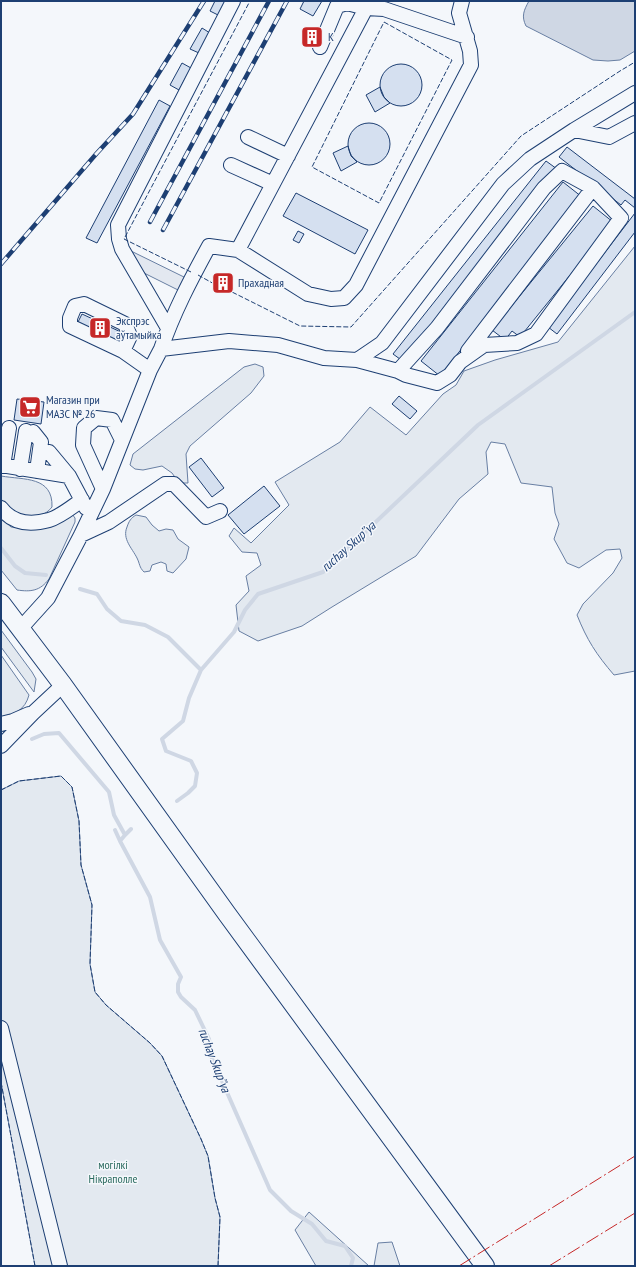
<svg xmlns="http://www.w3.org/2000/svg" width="636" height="1267" viewBox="0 0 636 1267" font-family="'PT Sans Narrow',sans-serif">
	<rect width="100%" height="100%" fill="#f4f7fb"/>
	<path fill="#e3e9f0" stroke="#687fa3" d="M 635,246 L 635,671 L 614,675 C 596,654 587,640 577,615 L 583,604 L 613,573 L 622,558 L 620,549 L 606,550 L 579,568 L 567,563 L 554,539 L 559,524 L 555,513 L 552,487 L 521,483 L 505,444 L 491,442 L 486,452 L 488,474 L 459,499 L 416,556 L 332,607 L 302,626 L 258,641 L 239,631 L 236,605 L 249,591 L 246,576 L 261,565 L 257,553 L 242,552 L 229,536 L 234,528 L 251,543 L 289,505 L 275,482 L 340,442 L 370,407 L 406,435 L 443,394 L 456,385 L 464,371 L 495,360 L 558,342 Z
		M 255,364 L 263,367 L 264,376 L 251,393 L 190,446 L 186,454 L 188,483 L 179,483 L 172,473 L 162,466 L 143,470 L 135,469 L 130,465 L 133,454 L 244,367 Z
		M 1,476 C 24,480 53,476 52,507 C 40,523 11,519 2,501 C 0,496 1,483 1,476 Z
		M 72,514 L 75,518 L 75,522 L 49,579 C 40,591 31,592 17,590 L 1,570 L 1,518 L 11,527 L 32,529 Z
		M 136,515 L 146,517 L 152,525 L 159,531 L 166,529 L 173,530 L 178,539 L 189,547 L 186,559 L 173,573 L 167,571 L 166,564 L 161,562 L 152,565 L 150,571 L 144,572 C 139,567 140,564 137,558 C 132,548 122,539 127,527 C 129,521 131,518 136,515 Z
		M 1,630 L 32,672 L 36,679 L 34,692 L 1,647 Z
		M 1,655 L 29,695 C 25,710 15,714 1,718 Z
		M 61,776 L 72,787 L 79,821 L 81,865 L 92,905 L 90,964 L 95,992 L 106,1005 L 150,1043 L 162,1056 L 201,1139 L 208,1156 L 215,1198 L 220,1217 L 218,1266 L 35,1266 L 1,1082 L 1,790 L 19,781 Z
		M 309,1212 L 369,1266 L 316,1266 L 295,1230 Z
		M 392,1242 L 400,1266 L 374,1266 L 378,1243 Z"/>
	<path fill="#e3e8f0" stroke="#687fa3" d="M 131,251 L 186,278 L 180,291 L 124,263 Z"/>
	<path fill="#cfd7e4" stroke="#687fa3" d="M 529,1 L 635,1 L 635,51 L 620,60 L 608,61 L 593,60 L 526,26 C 521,16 524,10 529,1 Z"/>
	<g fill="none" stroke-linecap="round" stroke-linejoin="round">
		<path stroke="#cfd7e4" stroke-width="4" d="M 1,548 L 15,566 L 25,573 L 46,575
			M 80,589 L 97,594 L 107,609 L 121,621 L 145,625 L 168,637 L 201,670
			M 32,739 L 44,734 L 59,733 L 109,792 L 114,815 L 125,835
			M 177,801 L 188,793 L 195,786 L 197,773 L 191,761 L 166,751 L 162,739 L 183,721 L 189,698 L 201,670 L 234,632 L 245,610 L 258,594 L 323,572 L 478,425 L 635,312
			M 131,829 L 125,835 L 120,841 L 150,897 L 160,940 L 181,977 L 178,984 L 178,992 L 181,997 L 195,1010 L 209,1039 L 211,1056 L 270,1190 L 291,1211 L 312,1224 L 326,1241 L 345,1246 L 353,1258 L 351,1266
			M 115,830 L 120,841"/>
	</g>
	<path fill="#d5e0f0" stroke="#1d3f73" d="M 215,1 L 227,1 L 220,16 L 210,11 Z
		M 304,1 L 322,1 L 313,16 L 300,9 Z
		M 202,28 L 210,33 L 199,53 L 190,49 Z
		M 312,30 L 318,33 L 311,45 L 305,41 Z
		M 182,63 L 191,68 L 179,90 L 170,85 Z
		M380 85a21 21 0 1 1 42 0a21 21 0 1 1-42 0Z
		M 380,87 L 384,97 L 390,103 L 375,112 L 366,95 Z
		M 159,100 L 170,106 L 97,243 L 86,238 Z
		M348 144a21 21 0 1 1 42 0a21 21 0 1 1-42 0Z
		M 348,146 L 351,156 L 357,162 L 341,171 L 333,153 Z
		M 567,147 L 635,199 L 635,208 L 625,200 L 621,205 L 559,157 Z
		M 546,161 L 557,169 L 404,362 L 393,354 Z
		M 563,182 L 582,197 L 440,376 L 421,361 Z
		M 296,193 L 368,230 L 355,254 L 283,216 Z
		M 593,206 L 613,222 L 520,337 L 512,331 L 505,340 L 492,330 Z
		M 635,213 L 635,232 L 557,334 L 548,327 Z
		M 298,231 L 304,234 L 299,243 L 293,240 Z
		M 221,276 L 230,281 L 226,289 L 216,285 Z
		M 82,314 L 123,333 L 118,343 L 77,324 Z
		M 399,396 L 417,411 L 410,419 L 392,404 Z
		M 17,399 L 44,402 L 41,424 L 14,420 Z
		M 201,458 L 224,488 L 212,497 L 189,467 Z
		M 264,486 L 280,506 L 244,534 L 228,515 Z"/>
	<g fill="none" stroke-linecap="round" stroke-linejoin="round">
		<g stroke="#1d3f73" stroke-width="16">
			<path id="minor" d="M 320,47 L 337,6 L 347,3 L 366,8
				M 574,130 L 609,137 L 635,123
				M 248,137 L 288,156
				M 231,165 L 273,184
				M 238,250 L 366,8 L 384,9 L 467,37
				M 168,328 L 122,249 L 119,239 L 118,225 L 233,1
				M 161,349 C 173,313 191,279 209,246 L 238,250 L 308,294 L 331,299 L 344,298 L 356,285 L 471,65 L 470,51 L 459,13 L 462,1
				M 123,351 L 130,336 L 125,324 L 84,304 L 75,306 L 70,318 L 70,326 L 123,351 L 150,370
				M 468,351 L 593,188
				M 357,360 L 398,371 L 437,328 L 544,188 L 562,171 L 593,188 L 621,218 L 536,334 L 517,343 L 484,345 L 460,362 L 450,375 L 437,383 L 406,375 L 398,371
				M 33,432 L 41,442 L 37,471
				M 49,452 L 69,476 L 86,508
				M 1,465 L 69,476
				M 3,466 L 9,428
				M 20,469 L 26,431
				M 103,489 L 83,445 L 84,428 L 96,418 L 112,420 L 122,440
				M 1,508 C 13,524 31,525 49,520 C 60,517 73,506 82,500
				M 81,535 L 109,522 L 165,484 L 174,484 L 206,517 L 220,511
				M 20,629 L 48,598 L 81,535 L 103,489 L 150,370 L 161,349 L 229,341 L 278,345 L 324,358 L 357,360 L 382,343 L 503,184 L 530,159 L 574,130 L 635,93
				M 1,724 L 13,721 L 29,714
				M 1,746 L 33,713 L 63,685
				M 1,1028 L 60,1266"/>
		</g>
		<g stroke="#1d3f73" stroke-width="20">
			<path id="major" d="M 1,603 L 63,685 L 227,914 L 485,1266"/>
		</g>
		<use href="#minor" stroke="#f4f7fb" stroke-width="14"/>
		<use href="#major" stroke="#f4f7fb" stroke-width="18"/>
		<g stroke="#1d3f73" stroke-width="4.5">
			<path id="rail" d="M 150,222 L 269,1
				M 163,230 L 287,1
				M 1,264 L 97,153 L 133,114 L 204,1"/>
		</g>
		<use href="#rail" stroke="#f4f7fb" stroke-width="3" stroke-dasharray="9" stroke-linecap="butt"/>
		<path stroke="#1d3f73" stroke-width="1" stroke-dasharray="5 2" stroke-linecap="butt" d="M 384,22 L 452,60 L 379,203 L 312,167 Z
			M 191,272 L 124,239 L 250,1
			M 198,275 L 216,285
			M 226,289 L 300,326 L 351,327 L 521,136 L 620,71 L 635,62
			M 1,790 L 19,781 L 61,776 L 72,787 L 79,821 L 81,865 L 92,905 L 90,964 L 95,992 L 106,1005 L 150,1043 L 162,1056 L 201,1139 L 208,1156 L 215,1198 L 220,1217 L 218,1266
			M 1,1082 L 35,1266"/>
		<path stroke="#c62828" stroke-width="1" stroke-dasharray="14 3 2 3" stroke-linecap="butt" d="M 459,1266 L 635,1156
			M 549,1266 L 635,1213"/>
	</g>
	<defs>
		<g id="building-square" transform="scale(1.15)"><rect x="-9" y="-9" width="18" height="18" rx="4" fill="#c62828" stroke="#f4f7fb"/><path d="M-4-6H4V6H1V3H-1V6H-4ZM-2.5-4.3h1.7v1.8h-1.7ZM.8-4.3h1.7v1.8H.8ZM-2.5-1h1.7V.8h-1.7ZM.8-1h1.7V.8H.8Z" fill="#fff"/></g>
		<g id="supermarket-square" transform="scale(1.15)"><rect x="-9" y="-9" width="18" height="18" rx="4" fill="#c62828" stroke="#f4f7fb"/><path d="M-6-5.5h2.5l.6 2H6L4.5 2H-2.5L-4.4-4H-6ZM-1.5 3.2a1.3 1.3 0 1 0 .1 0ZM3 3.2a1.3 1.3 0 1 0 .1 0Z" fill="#fff"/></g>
	</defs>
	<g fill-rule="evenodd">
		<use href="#building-square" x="312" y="37"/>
		<use href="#building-square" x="223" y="283"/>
		<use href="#building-square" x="100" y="328"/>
		<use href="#supermarket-square" x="30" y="407"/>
	</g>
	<g text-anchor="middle" stroke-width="3" stroke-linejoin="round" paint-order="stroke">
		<g font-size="12" fill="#1d3f73" stroke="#f4f7fb" text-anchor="start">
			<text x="328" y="41">К</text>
			<text x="238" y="287">Прахадная</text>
			<text x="116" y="325">Экспрэс<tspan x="116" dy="14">аўтамыйка</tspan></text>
			<text x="46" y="404">Магазин при<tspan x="46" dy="14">МАЗС № 26</tspan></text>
		</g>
		<g font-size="12" fill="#2c6c60" stroke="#f4f7fb">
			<text x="113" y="1169">могілкі<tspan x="113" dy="14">Нікраполле</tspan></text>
		</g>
		<g font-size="13" font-style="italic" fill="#1d3f73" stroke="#f4f7fb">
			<text transform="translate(348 546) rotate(-42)" y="5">ruchay Skup’’ya</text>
			<text transform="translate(215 1060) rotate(69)" y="5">ruchay Skup’’ya</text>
		</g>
	</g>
	<rect width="636" height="1267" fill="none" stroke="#1d3f73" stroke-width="4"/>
</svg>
